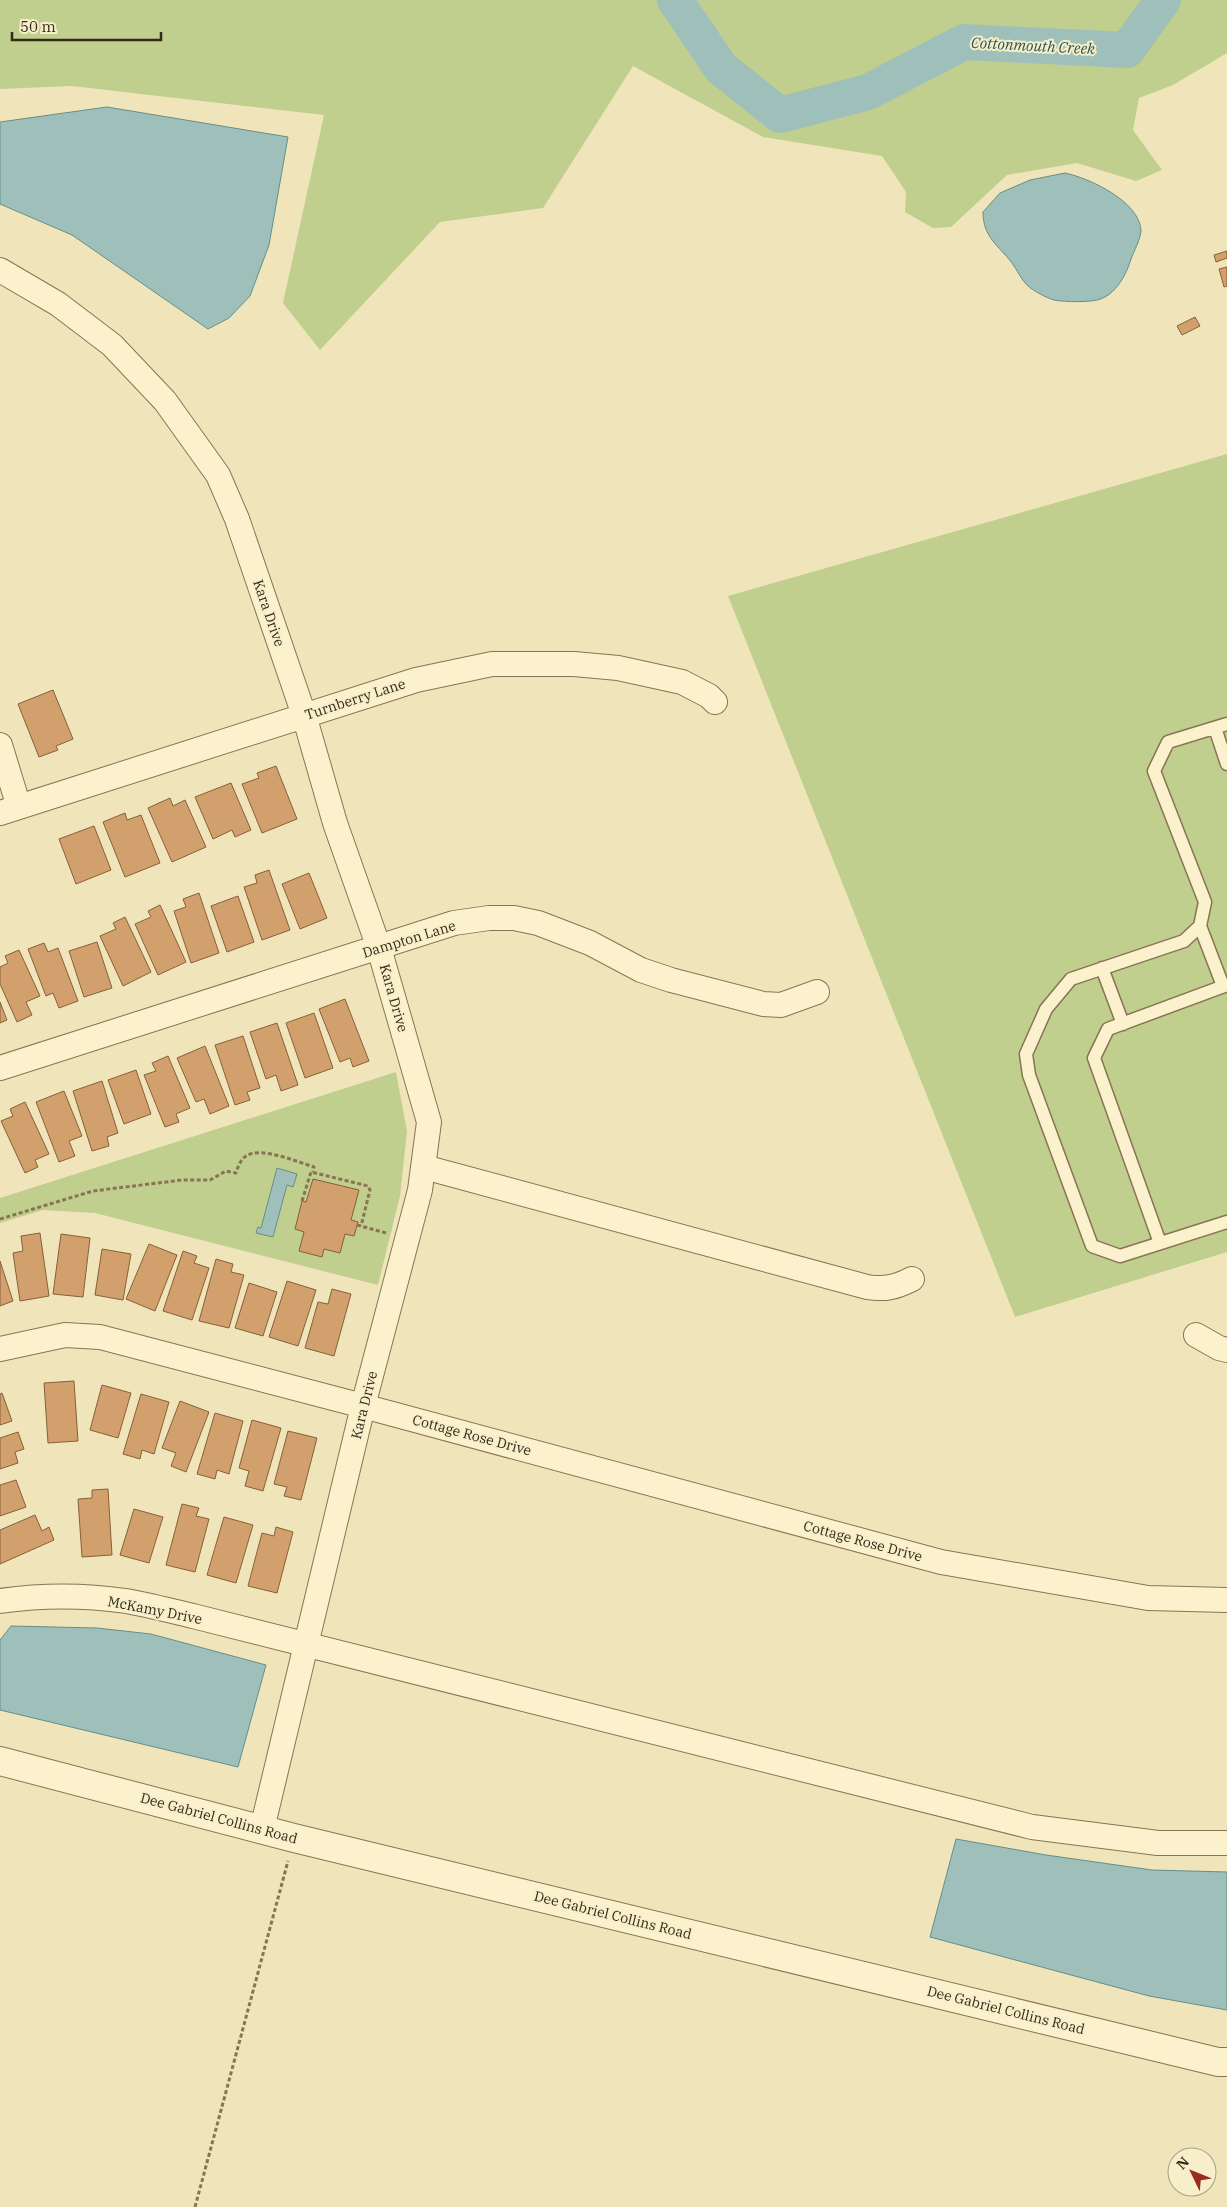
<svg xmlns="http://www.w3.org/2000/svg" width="1227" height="2207" viewBox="0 0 1227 2207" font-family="'IBM Plex Serif',serif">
	<rect width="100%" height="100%" fill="#f0e5ba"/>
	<path fill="#c0ce8e" d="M 0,0 L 1227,0 L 1227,53 L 1173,85 L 1139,98 L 1133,130 L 1162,170 L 1136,181 L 1077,163 L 1007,175 L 951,227 L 933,228 L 905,212 L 906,192 L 882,156 L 763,137 L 633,66 L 543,208 L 440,222 L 320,350 L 283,303 L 324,115 L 72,86 L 0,89 Z
		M 1227,454 L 1227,1252 L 1015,1317 L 728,596 Z
		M 396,1072 L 407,1131 L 400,1196 L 378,1285 L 95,1213 L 43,1210 L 0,1223 L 0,1198 Z"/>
	<path fill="#9fc0ba" stroke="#668e88" d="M 107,107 L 288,137 L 269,245 L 250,296 L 229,318 L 208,329 L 72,235 L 0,204 L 0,122 Z
		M 1065,173 C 1089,178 1139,201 1141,230 C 1141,238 1134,251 1131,259 C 1127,273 1117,292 1103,298 C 1094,303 1064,302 1054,300 C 1047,298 1033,291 1027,285 C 1021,279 1017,270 1012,263 C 998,245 983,237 983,212 L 1000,193 L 1030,180 Z
		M 277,1168 L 297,1174 L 293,1187 L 287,1185 L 273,1237 L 256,1233 L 258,1227 L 261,1228 Z
		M 11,1626 L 97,1628 L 151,1634 L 266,1665 L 238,1767 L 0,1710 L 0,1640 Z
		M 956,1839 L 1046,1855 L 1152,1870 L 1227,1872 L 1227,2010 L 1149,1996 L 930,1937 Z"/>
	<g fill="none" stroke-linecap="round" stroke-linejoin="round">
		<path stroke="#9fc0ba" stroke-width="36" d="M 675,0 L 721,68 L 780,115 L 868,92 L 964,42 L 1127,50 L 1163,0"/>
	</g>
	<path fill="#d1a06d" stroke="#885f38" d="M 1227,251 L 1227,258 L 1216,262 L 1214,255 Z
		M 1227,267 L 1227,286 L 1224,287 L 1219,269 Z
		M 1195,317 L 1200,326 L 1182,335 L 1177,326 Z
		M 53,690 L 73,739 L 56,746 L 58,750 L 39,757 L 18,704 Z
		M 276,766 L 297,819 L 262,833 L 242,784 L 259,778 L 257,773 Z
		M 231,783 L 251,830 L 235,837 L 232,830 L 213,839 L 195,797 Z
		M 170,798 L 173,806 L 185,800 L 206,847 L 172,862 L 148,808 Z
		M 125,813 L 127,820 L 141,815 L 160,863 L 125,877 L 103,822 Z
		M 94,826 L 111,870 L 76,884 L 59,839 Z
		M 269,870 L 290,930 L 262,940 L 244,887 L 257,883 L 255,875 Z
		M 309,873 L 327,918 L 300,929 L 282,884 Z
		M 199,893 L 219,953 L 191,963 L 174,911 L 186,907 L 183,899 Z
		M 238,896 L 254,942 L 227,952 L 211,906 Z
		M 160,905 L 186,962 L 158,975 L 135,924 L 151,917 L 148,911 Z
		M 125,917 L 151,972 L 123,986 L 100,936 L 116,929 L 113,923 Z
		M 97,942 L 112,988 L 84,997 L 69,951 Z
		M 44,943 L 48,952 L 58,948 L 78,1001 L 59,1008 L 53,993 L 46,996 L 28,949 Z
		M 19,950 L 40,996 L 26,1002 L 32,1015 L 17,1022 L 0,984 L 0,967 L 8,963 L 5,956 Z
		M 345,999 L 369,1061 L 353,1067 L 350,1058 L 340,1062 L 319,1009 Z
		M 0,1002 L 7,1020 L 0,1023 Z
		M 314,1013 L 333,1068 L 305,1078 L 286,1023 Z
		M 277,1023 L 298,1085 L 281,1091 L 276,1075 L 266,1079 L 250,1032 Z
		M 243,1036 L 260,1088 L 247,1092 L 250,1100 L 235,1105 L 215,1045 Z
		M 205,1046 L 229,1106 L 210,1114 L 204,1099 L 196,1102 L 177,1058 Z
		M 168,1056 L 190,1108 L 176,1114 L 179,1122 L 165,1127 L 144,1075 L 156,1071 L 152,1063 Z
		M 136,1070 L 151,1114 L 124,1124 L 108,1080 Z
		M 102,1081 L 118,1133 L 107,1137 L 109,1146 L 92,1151 L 73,1091 Z
		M 64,1091 L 82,1136 L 69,1141 L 75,1156 L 59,1162 L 36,1102 Z
		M 25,1102 L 49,1154 L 35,1160 L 38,1167 L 25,1173 L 1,1121 L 13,1116 L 10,1109 Z
		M 313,1179 L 359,1190 L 351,1220 L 358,1222 L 354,1236 L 345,1234 L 340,1253 L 324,1249 L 322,1257 L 299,1251 L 304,1232 L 295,1229 L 302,1201 L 306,1202 Z
		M 40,1233 L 49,1296 L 20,1301 L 13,1253 L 23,1251 L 21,1236 Z
		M 61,1234 L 90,1238 L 83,1297 L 53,1294 Z
		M 149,1244 L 177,1255 L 155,1311 L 126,1299 Z
		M 102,1249 L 131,1254 L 123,1300 L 95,1295 Z
		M 183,1251 L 197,1256 L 194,1263 L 209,1268 L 192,1320 L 163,1311 Z
		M 216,1259 L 233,1264 L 231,1272 L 244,1275 L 229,1328 L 199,1321 Z
		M 0,1261 L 13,1301 L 0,1306 Z
		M 287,1281 L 316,1290 L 298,1346 L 269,1337 Z
		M 249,1283 L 277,1292 L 263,1336 L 235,1328 Z
		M 332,1289 L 351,1294 L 334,1356 L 305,1348 L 318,1302 L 328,1304 Z
		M 74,1381 L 78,1441 L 48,1443 L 44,1383 Z
		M 102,1385 L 131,1393 L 118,1438 L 90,1430 Z
		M 2,1393 L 12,1421 L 0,1425 L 0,1394 Z
		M 141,1394 L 169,1402 L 154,1454 L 142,1450 L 140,1459 L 123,1454 Z
		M 180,1401 L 209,1412 L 186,1472 L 171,1466 L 176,1453 L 162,1448 Z
		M 215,1413 L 243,1421 L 229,1474 L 217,1470 L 215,1479 L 197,1474 Z
		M 252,1420 L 281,1428 L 263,1491 L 245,1486 L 249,1471 L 239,1468 Z
		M 288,1431 L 317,1438 L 301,1500 L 284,1496 L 287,1487 L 274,1484 Z
		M 18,1432 L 24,1449 L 15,1452 L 18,1463 L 0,1469 L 0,1438 Z
		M 16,1480 L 26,1507 L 0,1516 L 0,1485 Z
		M 108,1489 L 112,1555 L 82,1557 L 78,1499 L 92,1498 L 92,1490 Z
		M 182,1504 L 199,1508 L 196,1516 L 209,1519 L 195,1572 L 166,1565 Z
		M 134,1509 L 163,1517 L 149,1563 L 120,1555 Z
		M 35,1515 L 42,1531 L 49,1527 L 54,1540 L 0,1564 L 0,1530 Z
		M 224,1517 L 253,1525 L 236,1583 L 207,1575 Z
		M 276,1527 L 293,1532 L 277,1593 L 248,1586 L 262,1533 L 274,1536 Z"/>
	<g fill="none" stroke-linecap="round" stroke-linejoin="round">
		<g stroke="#887454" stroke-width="15">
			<path id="service" d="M 1227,724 L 1168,742 L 1154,771 L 1205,902 L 1200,926 L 1184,941 L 1071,979 L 1046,1009 L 1026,1054 L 1029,1075 L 1092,1246 L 1120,1256 L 1227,1222
				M 1215,728 L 1227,764
				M 1200,926 L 1223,986
				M 1102,968 L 1123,1024
				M 1160,1243 L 1094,1058 L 1108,1029 L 1227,985"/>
		</g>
		<g stroke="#887454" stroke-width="26">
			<path id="minor" d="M 0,270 L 58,304 L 112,345 L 165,401 L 218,475 L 237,519 L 304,715 L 335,823 L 379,948 L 429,1122 L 420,1190 L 363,1406 L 262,1829
				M 0,745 L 19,807
				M 0,813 L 416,680 L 492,664 L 574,664 L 618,668 L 682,682 L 709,696 L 715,702
				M 0,1068 L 454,923 L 489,918 L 514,918 L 538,923 L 590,943 L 641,970 L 671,980 L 763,1004 L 781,1005 L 817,992
				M 424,1167 L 867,1287 C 885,1290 896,1287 912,1279
				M 1196,1335 L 1219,1348 L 1227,1350
				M 0,1349 L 65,1335 L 100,1337 L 363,1406 L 941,1562 L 1148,1598 L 1227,1600
				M 0,1601 C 41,1595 85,1595 126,1601 C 149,1605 171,1611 193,1616 L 1032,1827 L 1158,1843 L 1227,1843"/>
		</g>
		<g stroke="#887454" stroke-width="30">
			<path id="tertiary" d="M 0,1761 L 294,1838 L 1218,2062 L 1227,2062"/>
		</g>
		<path stroke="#887454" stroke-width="3" stroke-dasharray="4 2.5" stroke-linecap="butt" d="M 302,1201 L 311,1172 L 368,1186 L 370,1190 L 361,1226
			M 0,1219 L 93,1191 L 182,1180 L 210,1180 L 226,1171 L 236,1173 C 238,1167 240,1160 246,1156 C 260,1146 298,1162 314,1167 L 313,1172
			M 357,1225 L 386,1233
			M 195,2207 L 288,1861"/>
		<use href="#service" stroke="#fbf2cd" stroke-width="12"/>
		<use href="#minor" stroke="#fbf2cd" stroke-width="24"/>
		<use href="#tertiary" stroke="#fbf2cd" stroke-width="28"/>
	</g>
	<g text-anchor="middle" stroke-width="4" stroke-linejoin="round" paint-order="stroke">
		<g font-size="14" fill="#352a1a" stroke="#f7eeca">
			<text transform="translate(269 613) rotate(71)" y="5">Kara Drive</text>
			<text transform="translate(355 699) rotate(-18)" y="5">Turnberry Lane</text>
			<text transform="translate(409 939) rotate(-17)" y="5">Dampton Lane</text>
			<text transform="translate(394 998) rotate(74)" y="5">Kara Drive</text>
			<text transform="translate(364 1405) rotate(-76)" y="5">Kara Drive</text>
			<text transform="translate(472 1435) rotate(15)" y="5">Cottage Rose Drive</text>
			<text transform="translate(863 1541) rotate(15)" y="5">Cottage Rose Drive</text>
			<text transform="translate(155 1610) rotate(11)" y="5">McKamy Drive</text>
			<text transform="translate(219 1818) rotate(15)" y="5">Dee Gabriel Collins Road</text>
			<text transform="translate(613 1915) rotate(14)" y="5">Dee Gabriel Collins Road</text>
			<text transform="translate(1006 2010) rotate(14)" y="5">Dee Gabriel Collins Road</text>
		</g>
		<g font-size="15" font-style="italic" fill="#285556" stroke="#f7eeca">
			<text transform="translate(1033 46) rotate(3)" y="5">Cottonmouth Creek</text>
		</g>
	</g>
	<g transform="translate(1192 2172) rotate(313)"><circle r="24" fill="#f7eeca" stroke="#a9a084"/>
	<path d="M0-4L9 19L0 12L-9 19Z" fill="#9a2b20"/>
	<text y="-8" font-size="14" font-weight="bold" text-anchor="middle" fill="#352a1a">N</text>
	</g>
	<path d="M12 32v8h149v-8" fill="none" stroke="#352a1a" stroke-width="2.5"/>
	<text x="20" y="32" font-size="15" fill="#352a1a" stroke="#f7eeca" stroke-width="4" paint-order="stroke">50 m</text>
</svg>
